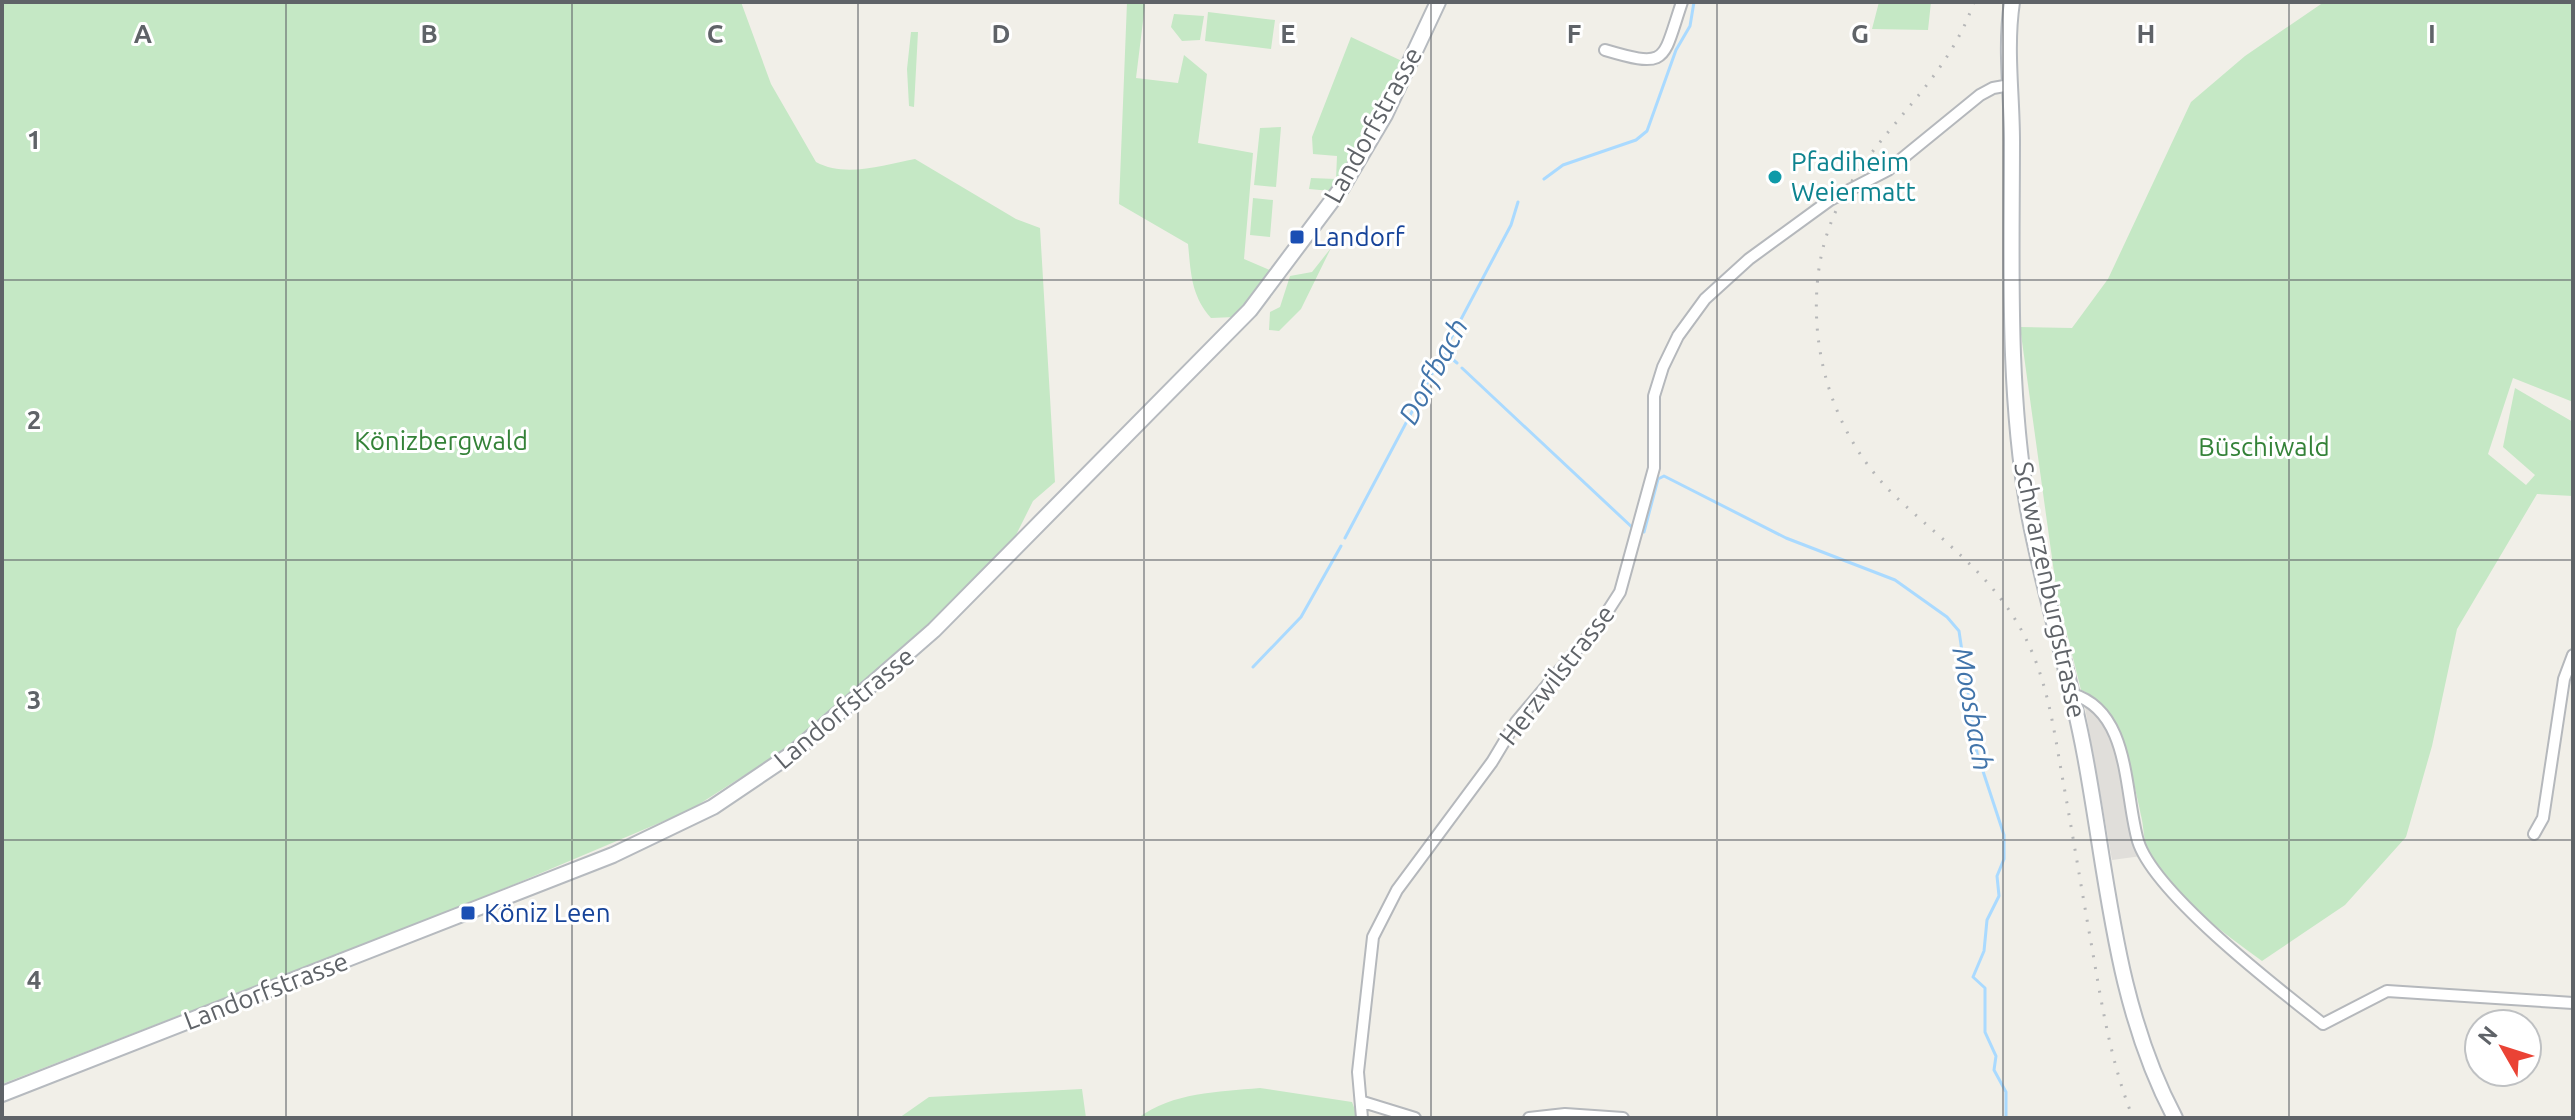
<svg xmlns="http://www.w3.org/2000/svg" width="2575" height="1120" viewBox="0 0 2575 1120" font-family="Ubuntu,sans-serif">
	<rect width="100%" height="100%" fill="#f1efe8"/>
	<path fill="#e0deda" d="M 2084,702 L 2098,714 L 2121,758 L 2136,838 L 2149,855 L 2112,860 Z"/>
	<path fill="#c5e8c5" d="M 2,2 L 741,2 L 771,84 L 816,162 C 845,178 884,165 915,159 L 1016,219 L 1040,228 L 1055,482 L 1033,501 L 1013,541 L 880,672 L 787,748 L 690,810 L 463,906 L 2,1084 Z
		M 1127,2 L 1143,2 L 1145,5 L 1136,78 L 1178,83 L 1184,55 L 1207,74 L 1198,143 L 1253,153 L 1244,259 L 1272,271 L 1235,317 L 1211,318 C 1191,295 1191,274 1188,244 L 1119,204 Z
		M 1879,2 L 1931,2 L 1928,30 L 1872,29 Z
		M 2324,2 L 2573,2 L 2573,402 L 2513,378 L 2488,454 L 2526,485 L 2535,475 L 2503,447 L 2515,388 L 2573,422 L 2573,496 L 2537,494 L 2457,629 L 2432,746 L 2406,837 L 2345,905 L 2262,961 C 2223,932 2175,899 2150,856 C 2144,847 2144,831 2142,820 C 2134,783 2120,706 2081,690 L 2057,594 L 2020,327 L 2072,328 L 2108,279 L 2191,102 L 2245,56 Z
		M 1208,12 L 1275,20 L 1271,49 L 1205,41 Z
		M 1174,14 L 1204,16 L 1200,40 L 1182,41 L 1171,27 Z
		M 911,32 L 918,32 L 914,107 L 909,106 L 907,69 Z
		M 1351,37 L 1404,62 L 1379,113 L 1331,191 L 1309,189 L 1311,178 L 1336,179 L 1337,156 L 1313,154 L 1312,137 Z
		M 1281,127 L 1276,187 L 1254,185 L 1260,128 Z
		M 1253,198 L 1273,200 L 1270,237 L 1250,235 Z
		M 1331,248 L 1301,309 L 1279,331 L 1269,330 L 1270,312 L 1280,307 L 1290,276 L 1312,272 Z
		M 1260,1088 L 1352,1102 L 1358,1118 L 1138,1118 C 1173,1092 1218,1092 1260,1088 Z
		M 1082,1089 L 1086,1118 L 899,1118 L 929,1097 Z"/>
	<g fill="none" stroke-linecap="round" stroke-linejoin="round">
		<path stroke="#aadaff" stroke-width="3" d="M 1544,179 L 1563,165 L 1636,140 L 1647,131 L 1676,50 L 1690,26 L 1694,2
			M 1443,351 L 1457,363
			M 1462,368 L 1635,530
			M 1644,532 L 1658,479 L 1664,476 L 1786,538 L 1895,580 L 1947,617 L 1959,631 L 1977,753 L 2004,835 L 2004,859 L 1997,876 L 1999,896 L 1987,920 L 1984,951 L 1973,977 L 1985,988 L 1985,1032 L 1996,1056 L 1994,1070 L 2006,1092 L 2006,1118
			M 1345,538 L 1511,225 L 1518,202
			M 1253,667 L 1301,617 L 1341,546"/>
		<g stroke="#b5b8bc" stroke-width="14">
			<path id="street" d="M 1605,50 C 1669,69 1662,61 1682,2
				M 2072,694 C 2131,711 2124,793 2138,841 C 2154,893 2277,988 2323,1024 L 2387,991 L 2573,1003
				M 2534,834 L 2543,818 L 2564,679 L 2573,655
				M 1363,1102 L 1415,1118
				M 1362,1118 L 1358,1072 L 1373,937 L 1397,890 L 1492,762 L 1516,722 L 1602,620 L 1620,592 L 1654,468 L 1654,396 L 1663,367 L 1678,336 L 1705,299 L 1749,259 L 1830,200 L 1888,170 L 1980,95 L 1993,88 L 2010,85
				M 1529,1118 L 1565,1114 L 1623,1118"/>
		</g>
		<g stroke="#b6babf" stroke-width="18">
			<path id="secondary" d="M 2012,2 C 2005,49 2012,94 2012,141 C 2012,263 2007,388 2028,509 C 2043,592 2070,673 2085,756 C 2108,879 2115,1005 2175,1118
				M 2,1094 L 613,855 L 713,807 L 793,753 L 934,630 L 1250,310 L 1343,186 L 1385,115 L 1438,2"/>
		</g>
		<use href="#street" stroke="#fff" stroke-width="10"/>
		<use href="#secondary" stroke="#fff" stroke-width="14"/>
		<path stroke="#b6b7b8" stroke-width="3" stroke-dasharray="2 10" stroke-linecap="butt" d="M 1974,2 C 1937,109 1832,153 1818,276 C 1809,358 1837,441 1897,498 C 1944,542 1994,577 2024,635 C 2048,681 2054,731 2063,781 C 2073,836 2082,892 2092,948 C 2102,1006 2111,1063 2133,1118"/>
	</g>
	<path fill="none" stroke="#5f6368" stroke-width="2" stroke-opacity="0.55" d="M 286,2 L 286,1118M 572,2 L 572,1118M 858,2 L 858,1118M 1144,2 L 1144,1118M 1431,2 L 1431,1118M 1717,2 L 1717,1118M 2003,2 L 2003,1118M 2289,2 L 2289,1118M 2,280 L 2573,280M 2,560 L 2573,560M 2,840 L 2573,840"/>
	<circle fill="#0f9aa8" stroke="#fff" stroke-width="3" cx="1775" cy="177" r="8"/>
	<g fill="#1a4fb4" stroke="#fff" stroke-width="3">
		<rect x="1289" y="229" width="16" height="16" rx="4"/>
		<rect x="460" y="905" width="16" height="16" rx="4"/>
	</g>
	<g text-anchor="middle" stroke-width="6" stroke-linejoin="round" paint-order="stroke">
		<g font-size="26" fill="#5f6368" stroke="#fff">
			<text transform="translate(1373 125) rotate(-61)" y="9">Landorfstrasse</text>
			<text transform="translate(2050 590) rotate(78)" y="9">Schwarzenburgstrasse</text>
			<text transform="translate(1557 675) rotate(-52)" y="9">Herzwilstrasse</text>
			<text transform="translate(844 708) rotate(-40)" y="9">Landorfstrasse</text>
			<text transform="translate(266 991) rotate(-21)" y="9">Landorfstrasse</text>
		</g>
		<g font-size="26" fill="#0d838f" stroke="#fff" text-anchor="start">
			<text x="1791" y="171">Pfadiheim<tspan x="1791" dy="30">Weiermatt</tspan></text>
		</g>
		<g font-size="26" fill="#164399" stroke="#fff" text-anchor="start">
			<text x="1313" y="246">Landorf</text>
			<text x="484" y="922">Köniz Leen</text>
		</g>
		<g font-size="26" fill="#348238" stroke="#fff">
			<text x="441" y="450">Könizbergwald</text>
			<text x="2264" y="456">Büschiwald</text>
		</g>
		<g font-size="28" font-style="italic" fill="#4174aa" stroke="#fff">
			<text transform="translate(1433 371) rotate(-62)" y="10">Dorfbach</text>
			<text transform="translate(1973 709) rotate(80)" y="10">Moosbach</text>
		</g>
	</g>
	<g font-size="26" text-anchor="middle" font-weight="bold" fill="#5f6368" stroke="#fff" stroke-width="6" stroke-linejoin="round" paint-order="stroke">
		<text x="143" y="43">A</text>
		<text x="429" y="43">B</text>
		<text x="715" y="43">C</text>
		<text x="1001" y="43">D</text>
		<text x="1288" y="43">E</text>
		<text x="1574" y="43">F</text>
		<text x="1860" y="43">G</text>
		<text x="2146" y="43">H</text>
		<text x="2432" y="43">I</text>
		<text x="34" y="149">1</text>
		<text x="34" y="429">2</text>
		<text x="34" y="709">3</text>
		<text x="34" y="989">4</text>
	</g>
	<rect width="2575" height="1120" fill="none" stroke="#5f6368" stroke-width="8"/>
	<g transform="translate(2503 1048) rotate(309)"><circle r="38" fill="#ffffff" stroke="#bfc1c3" stroke-width="2"/>
	<path d="M0-6L14 30L0 20L-14 30Z" fill="#ea4335"/>
	<text y="-12" font-size="22" font-weight="bold" text-anchor="middle" fill="#5f6368">N</text>
	</g>
</svg>
